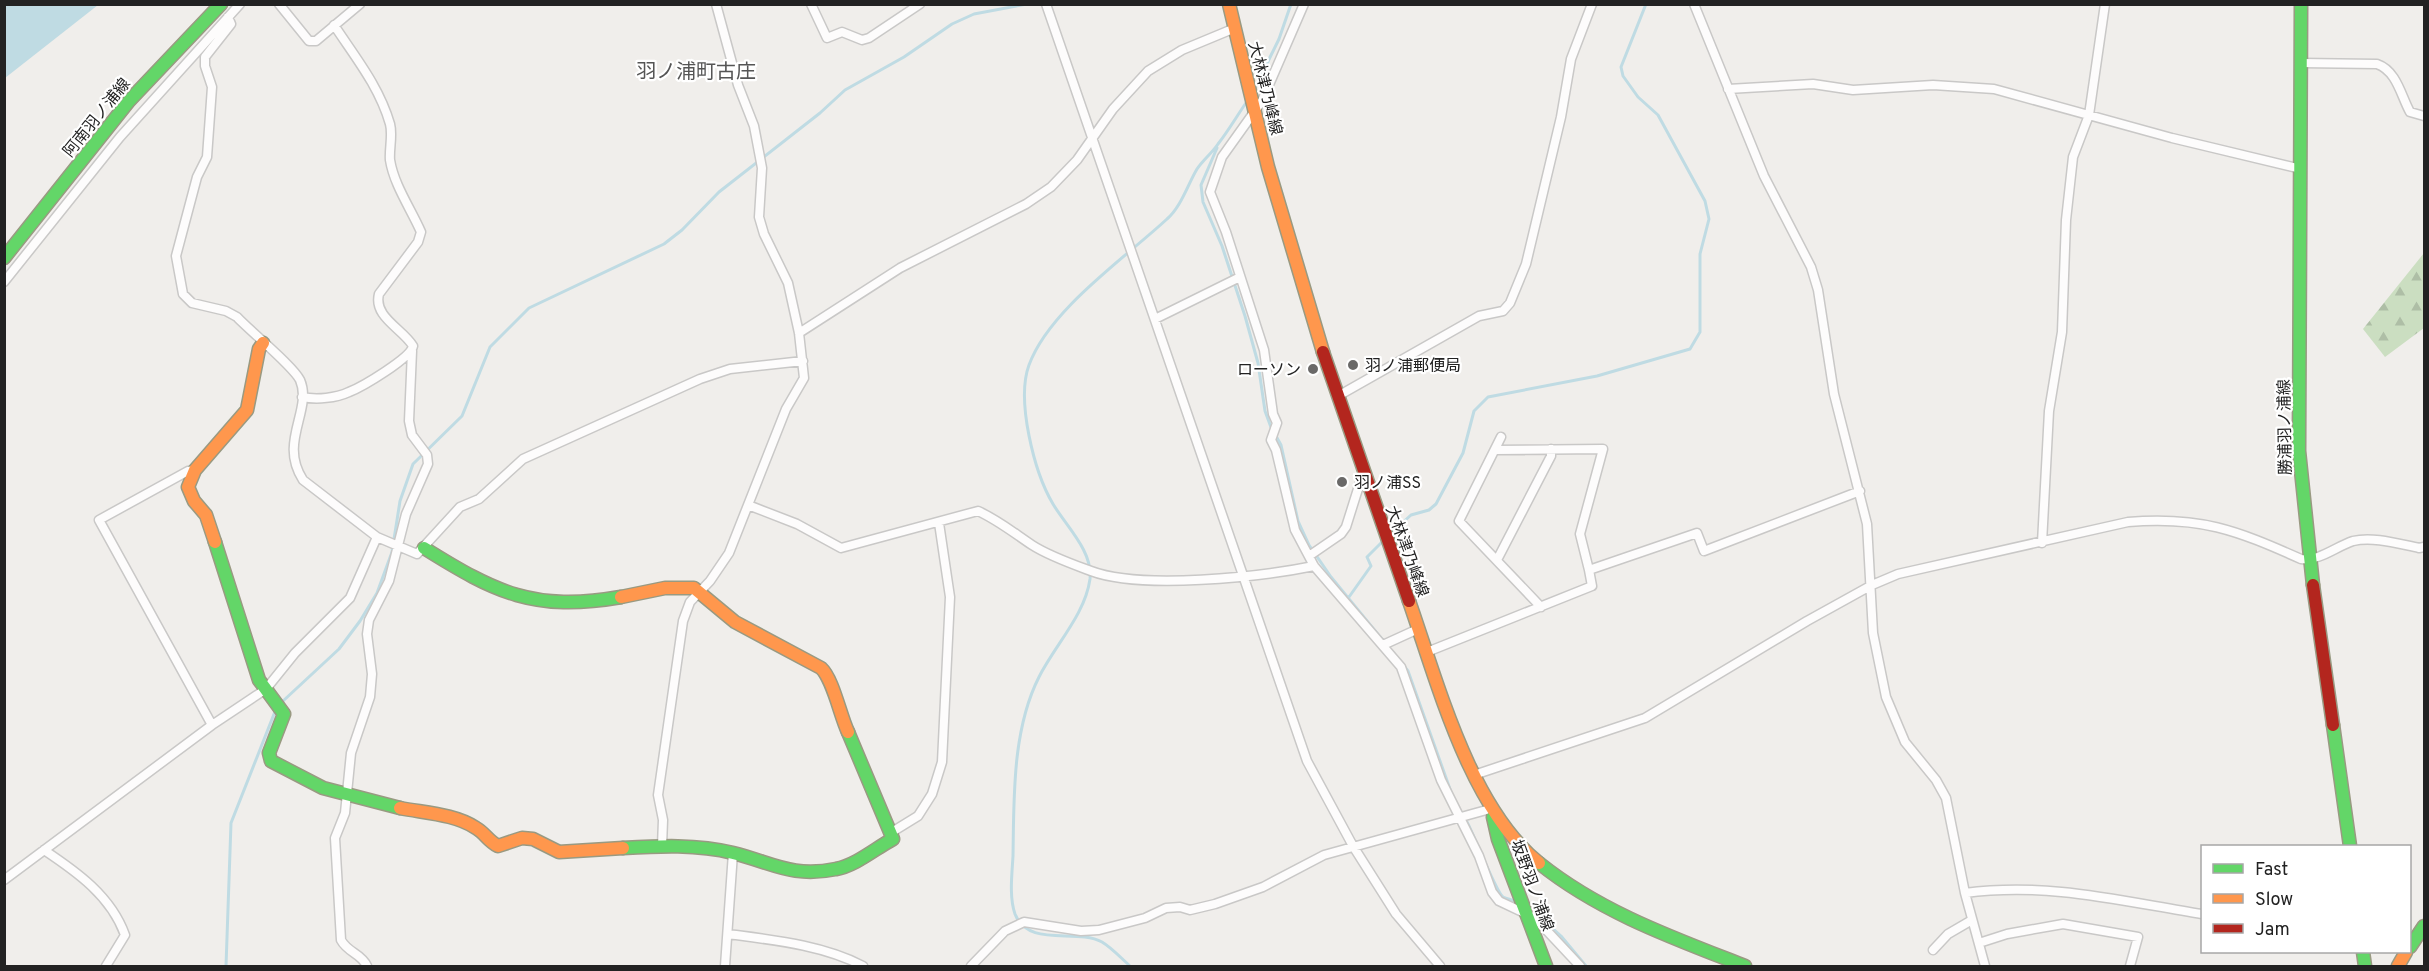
<svg xmlns="http://www.w3.org/2000/svg" width="2429" height="971" viewBox="0 0 2429 971" font-family="Overpass,'Noto Sans JP',sans-serif">
	<defs>
		<pattern id="forest-firs" width="22" height="20" patternUnits="userSpaceOnUse" patternTransform="scale(1.5)"><rect width="22" height="20" fill="#cbdec1"/><path d="M5 1l3.5 6h-7zM16 11l3.5 6h-7z" fill="#aebea6"/></pattern>
	</defs>
	<rect width="100%" height="100%" fill="#f0eeeb"/>
	<path fill="url(#forest-firs)" d="M 2424,253 L 2424,328 L 2385,357 L 2363,329 Z"/>
	<path fill="#bfdbe3" d="M 5,4 L 98,4 L 98,5 L 5,78 Z"/>
	<g fill="none" stroke-linecap="round" stroke-linejoin="round">
		<path stroke="#bfdbe3" stroke-width="3" d="M 1253,92 L 1279,39 L 1291,4
			M 1217,148 L 1201,185 L 1203,202 L 1222,246 L 1245,316 L 1258,363 L 1265,411 L 1272,430
			M 1276,436 L 1281,445 L 1298,521 L 1309,545 L 1331,577 L 1408,671 L 1451,792
			M 1390,534 L 1411,515 L 1429,510 L 1436,504 L 1463,453 L 1474,411 L 1488,397 L 1597,376 L 1690,349 L 1700,332 L 1700,254 L 1709,219 L 1705,201 L 1658,115 L 1638,97 L 1623,76 L 1621,67 L 1646,4
			M 1349,597 L 1371,566 L 1367,557 L 1383,541
			M 283,701 L 339,649 L 360,621 L 377,593 L 392,552 L 400,501 L 413,464 L 462,416 L 490,347 L 529,308 L 664,244 L 682,230 L 719,192 L 820,113 L 845,90 L 904,57 L 952,24 L 974,14 L 1027,4
			M 1467,822 C 1474,835 1496,892 1503,897 C 1507,899 1513,900 1517,902
			M 1529,907 L 1561,936 L 1586,966
			M 226,966 L 231,823 L 276,709
			M 1130,966 C 1121,958 1112,948 1102,942 C 1076,928 1028,948 1015,914 C 1009,897 1012,874 1013,856 C 1014,799 1012,730 1039,677 C 1055,645 1085,615 1090,579 C 1093,551 1066,526 1053,504 C 1034,472 1016,400 1029,365 C 1049,310 1125,258 1167,219 C 1181,207 1188,184 1197,169 C 1203,160 1212,153 1218,144 C 1229,130 1238,114 1248,100"/>
		<g stroke="#c9c8c7" stroke-width="11">
			<path id="street" d="M 279,4 L 309,41 L 316,41 L 360,4
				M 811,4 L 827,38 L 842,32 L 862,40 L 869,38 L 920,4
				M 1046,4 L 1307,761 L 1353,846 L 1396,914 L 1440,966
				M 1304,4 L 1262,101 L 1222,157 L 1210,192 L 1226,232 L 1264,350 L 1273,414 L 1277,423 L 1271,440 L 1276,450 L 1295,530 L 1314,566 L 1401,667 L 1441,780 L 1479,856 L 1492,892 L 1499,901 L 1535,918 L 1580,966
				M 1694,4 L 1764,176 L 1811,267 L 1818,290 L 1834,394 L 1867,524 L 1873,633 L 1886,697 L 1905,742 L 1936,780 L 1946,798 L 1965,893 L 1985,966
				M 228,17 L 231,24 L 205,57 L 205,66 L 212,87 L 207,157 L 197,177 L 176,256 L 183,294 L 192,303 L 226,311 L 237,317 C 250,331 293,366 300,380 C 313,410 278,442 303,480 L 377,537 L 417,554 L 460,507 L 479,499 L 523,459 L 700,379 L 730,369 L 803,361
				M 2301,63 L 2377,64 C 2397,71 2401,96 2410,112 L 2424,116
				M 1728,89 L 1813,84 L 1853,90 L 1933,85 L 1994,89 L 2172,138 L 2301,169
				M 4,282 L 120,137 L 240,4
				M 1155,319 L 1240,277
				M 799,333 L 900,268 L 1026,204 L 1051,187 L 1077,160 L 1113,109 L 1148,71 L 1182,50 L 1235,28
				M 1338,396 L 1479,316 L 1503,311 L 1510,303 L 1526,264 L 1561,117 L 1571,59 L 1592,4
				M 302,397 C 317,400 336,398 349,392 C 362,387 411,358 413,346 C 403,329 373,317 379,294 L 418,242 L 421,232 C 411,209 394,185 390,160 C 389,149 393,135 390,124 C 379,86 355,57 334,25
				M 1501,437 L 1459,521 L 1541,607
				M 1495,450 L 1603,449 L 1580,534 L 1589,570
				M 195,470 L 188,471 L 99,520 L 212,725 L 266,689 L 295,653 L 350,598 L 377,537
				M 748,505 L 797,524 L 841,548 L 978,511 C 998,520 1014,533 1032,545 C 1049,556 1072,564 1091,571 C 1141,590 1260,577 1314,566
				M 2042,543 L 2049,411 L 2062,332 L 2066,220 L 2073,157 L 2089,115 L 2105,4
				M 1309,556 L 1341,534 L 1346,527 L 1363,473
				M 1497,560 L 1551,456 L 1551,449
				M 1383,645 L 1418,629
				M 1427,652 L 1592,586 L 1589,570 L 1697,533 L 1704,551 L 1860,491
				M 1474,775 L 1645,718 L 1807,621 L 1872,585 L 1898,574 L 2128,522 C 2200,516 2236,530 2301,559 C 2320,561 2335,547 2353,541 C 2373,536 2399,544 2419,548 L 2424,547
				M 892,832 L 918,816 L 932,794 L 942,762 L 950,597 L 939,523
				M 662,846 L 663,820 L 658,795 L 683,621 L 690,602 L 710,581 L 729,553 L 786,409 L 804,378 L 799,333 L 788,283 L 764,234 L 759,217 L 762,168 L 754,126 L 738,85 L 716,4
				M 44,850 C 77,872 111,896 125,935 L 106,966
				M 4,880 L 212,725
				M 1965,893 C 2049,882 2120,901 2202,914
				M 728,934 C 773,940 823,945 863,966
				M 1979,943 L 2007,934 L 2063,924 L 2138,937 L 2130,966
				M 1933,950 L 1948,934 L 1972,920
				M 367,966 C 361,953 348,953 341,940 L 335,838 L 345,813 L 351,753 L 370,697 L 372,674 L 367,634 L 369,620 L 389,581 L 406,514 L 428,464 L 427,455 L 412,435 L 409,421 L 412,351
				M 725,966 L 733,853
				M 971,966 L 1005,931 L 1024,922 L 1081,931 L 1099,930 L 1145,918 L 1166,908 L 1180,907 L 1190,910 L 1215,904 L 1263,887 L 1324,855 L 1490,809"/>
		</g>
		<g stroke="#999a82" stroke-width="15">
			<path id="fast" d="M 2301,4 L 2299,451 L 2313,585
				M 4,258 L 129,101 L 221,4
				M 215,542 L 259,680 L 284,714 L 269,753 L 271,761 L 323,788 L 400,808
				M 424,548 C 496,593 534,612 621,597
				M 2333,725 L 2350,846
				M 1493,817 L 1498,839 L 1546,966
				M 623,848 C 659,846 697,844 733,853 C 773,863 792,878 836,869 C 855,866 876,848 893,839 L 848,732
				M 1539,863 C 1600,912 1673,938 1745,966
				M 2410,947 L 2424,926
				M 2363,952 L 2365,966"/>
		</g>
		<g stroke="#999a82" stroke-width="15">
			<path id="slow" d="M 1229,4 L 1268,167 L 1323,352
				M 215,542 L 206,515 L 194,501 L 188,487 L 195,470 L 247,410 L 259,349 L 263,343
				M 621,597 L 665,588 L 694,588 L 735,622 L 821,668 C 833,679 840,715 848,732
				M 1409,601 C 1438,684 1470,808 1539,863
				M 400,808 C 425,813 455,814 476,828 C 485,833 488,841 498,846 L 522,838 L 533,839 L 559,852 L 623,848
				M 2398,966 L 2406,952"/>
		</g>
		<g stroke="#999a82" stroke-width="15">
			<path id="jam" d="M 1323,352 L 1409,601
				M 2313,585 L 2333,725"/>
		</g>
		<use href="#street" stroke="#fdfcfc" stroke-width="8"/>
		<use href="#fast" stroke="#63d668" stroke-width="12"/>
		<use href="#slow" stroke="#ff974d" stroke-width="12"/>
		<use href="#jam" stroke="#b3261e" stroke-width="12"/>
	</g>
	<g fill="#6a6968" stroke="#fff" stroke-width="2">
		<circle cx="1353" cy="365" r="6"/>
		<circle cx="1313" cy="369" r="6"/>
		<circle cx="1342" cy="482" r="6"/>
	</g>
	<g text-anchor="middle" stroke-width="4.5" stroke-linejoin="round" paint-order="stroke">
		<g font-size="16" fill="#222" stroke="#fff">
			<text transform="translate(1266 88) rotate(76)" y="6">大林津乃峰線</text>
			<text transform="translate(96 117) rotate(-51)" y="6">阿南羽ノ浦線</text>
			<text transform="translate(2284 427) rotate(-91)" y="6">勝浦羽ノ浦線</text>
			<text transform="translate(1408 551) rotate(70)" y="6">大林津乃峰線</text>
			<text transform="translate(1533 885) rotate(70)" y="6">坂野羽ノ浦線</text>
		</g>
		<g font-size="16" fill="#222" stroke="#fff" text-anchor="start">
			<text x="1365" y="371">羽ノ浦郵便局</text>
			<text x="1301" y="375" text-anchor="end">ローソン</text>
			<text x="1354" y="488">羽ノ浦SS</text>
		</g>
		<g font-size="20" fill="#555" stroke="#fff">
			<text x="696" y="78">羽ノ浦町古庄</text>
		</g>
	</g>
	<rect width="2429" height="971" fill="none" stroke="#222222" stroke-width="12"/>
	<rect x="2201" y="845" width="210" height="108" fill="#ffffff" stroke="#a7a7a7" stroke-width="1.5"/>
	<rect x="2213" y="864" width="30" height="9" fill="#63d668" stroke="#a7a7a7" stroke-width="1.5"/>
	<text x="2255" y="875" font-size="18" fill="#222222">Fast</text>
	<rect x="2213" y="894" width="30" height="9" fill="#ff974d" stroke="#a7a7a7" stroke-width="1.5"/>
	<text x="2255" y="905" font-size="18" fill="#222222">Slow</text>
	<rect x="2213" y="924" width="30" height="9" fill="#b3261e" stroke="#a7a7a7" stroke-width="1.5"/>
	<text x="2255" y="935" font-size="18" fill="#222222">Jam</text>
</svg>
